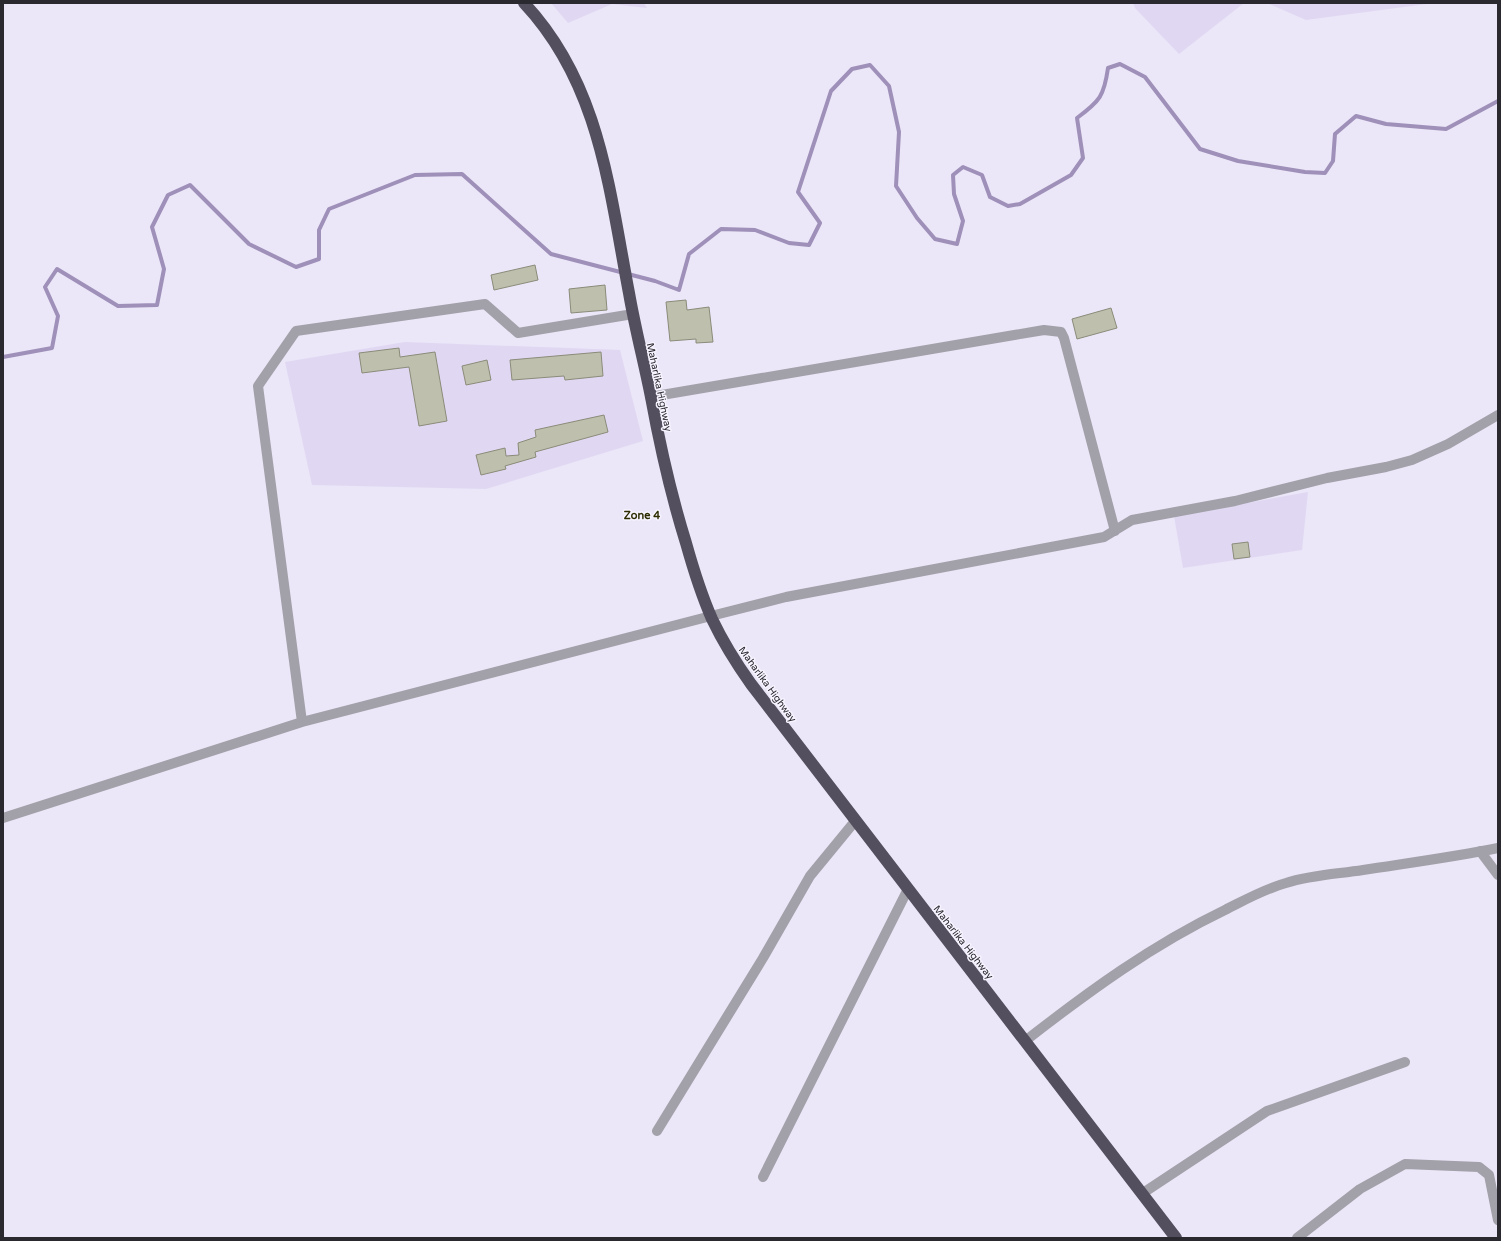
<svg xmlns="http://www.w3.org/2000/svg" width="1501" height="1241" viewBox="0 0 1501 1241" font-family="'Varela Round',sans-serif">
	<rect width="100%" height="100%" fill="#ebe6f8"/>
	<path fill="#e0d8f2" d="M 551,3 L 644,3 L 647,8 L 612,4 L 568,23 Z
		M 1133,3 L 1244,3 L 1179,54 L 1135,8 Z
		M 1267,3 L 1434,3 L 1306,20 Z
		M 405,342 L 620,350 L 643,441 L 486,489 L 312,485 L 285,362 Z
		M 1308,492 L 1302,550 L 1183,568 L 1174,516 Z"/>
	<g fill="none" stroke-linecap="round" stroke-linejoin="round">
		<path stroke="#9e90b9" stroke-width="4" d="M 3,357 L 52,348 L 58,316 L 45,287 L 57,269 L 118,306 L 157,305 L 164,269 L 152,227 L 168,195 L 190,185 L 249,244 L 296,267 L 319,259 L 319,230 L 329,209 L 415,175 L 462,174 L 551,254 L 655,281 L 679,290 L 689,254 L 721,229 L 755,230 L 789,243 L 809,245 L 820,223 L 798,192 L 831,91 L 852,69 L 870,65 L 889,86 L 899,132 L 896,186 L 917,218 L 935,239 L 957,244 L 963,221 L 954,194 L 953,175 L 963,167 L 982,175 L 990,197 L 1008,206 L 1020,204 L 1071,175 L 1083,158 L 1077,118 C 1100,101 1104,96 1108,68 L 1120,64 L 1145,77 L 1200,149 L 1238,161 L 1305,172 L 1325,173 L 1333,161 L 1335,134 L 1356,116 L 1386,124 L 1446,129 L 1498,101"/>
	</g>
	<path fill="#bebfad" stroke="#8b8b7a" d="M 535,265 L 538,280 L 494,290 L 491,275 Z
		M 605,285 L 607,310 L 571,313 L 569,289 Z
		M 686,300 L 687,310 L 709,307 L 713,342 L 696,343 L 696,339 L 670,341 L 666,302 Z
		M 1111,308 L 1117,328 L 1077,339 L 1072,319 Z
		M 399,348 L 400,357 L 435,352 L 447,421 L 419,426 L 409,367 L 362,373 L 359,353 Z
		M 601,352 L 603,376 L 565,380 L 564,376 L 512,380 L 510,360 Z
		M 487,360 L 491,380 L 466,385 L 462,366 Z
		M 604,415 L 608,432 L 535,452 L 536,457 L 505,466 L 506,469 L 481,475 L 476,455 L 505,448 L 506,456 L 519,455 L 518,443 L 536,437 L 535,430 Z
		M 1248,542 L 1250,557 L 1234,559 L 1232,544 Z"/>
	<g fill="none" stroke-linecap="round" stroke-linejoin="round">
		<path stroke="#a2a0a8" stroke-width="10" d="M 650,397 L 1044,330 L 1061,332 L 1064,338 L 1115,531
			M 302,722 L 258,386 L 296,331 L 485,304 L 518,333 L 633,314
			M 3,818 L 302,722 L 711,616 L 786,597 L 1104,537 L 1132,520 L 1235,501 L 1327,478 L 1386,467 L 1412,460 L 1448,444 L 1498,415
			M 1480,851 L 1498,875
			M 1025,1041 C 1088,992 1152,945 1225,910 C 1245,900 1264,889 1286,883 C 1311,875 1337,874 1363,870 C 1408,863 1454,857 1498,848
			M 657,1131 L 763,958 L 810,876 L 856,820
			M 763,1177 L 908,889
			M 1143,1193 L 1267,1111 L 1405,1062
			M 1297,1238 L 1360,1189 L 1405,1164 L 1479,1167 L 1489,1175 L 1498,1220"/>
		<path stroke="#544f5e" stroke-width="12" d="M 524,3 C 600,84 609,189 629,293 C 635,328 644,362 651,397 C 660,446 671,495 686,543 C 693,568 701,594 712,619 C 723,642 736,663 751,684 L 1176,1238"/>
	</g>
	<g text-anchor="middle" stroke-width="3" stroke-linejoin="round" paint-order="stroke">
		<g font-size="10" fill="#2b2930" stroke="#f7f4ff">
			<text transform="translate(660 387) rotate(78)" y="4">Maharlika Highway</text>
			<text transform="translate(768 684) rotate(54)" y="4">Maharlika Highway</text>
			<text transform="translate(964 942) rotate(52)" y="4">Maharlika Highway</text>
		</g>
		<g font-size="11" font-weight="bold" fill="#2f2e03" stroke="#f7f4ff">
			<text x="642" y="519">Zone 4</text>
		</g>
	</g>
	<rect width="1501" height="1241" fill="none" stroke="#2b2930" stroke-width="8"/>
</svg>
